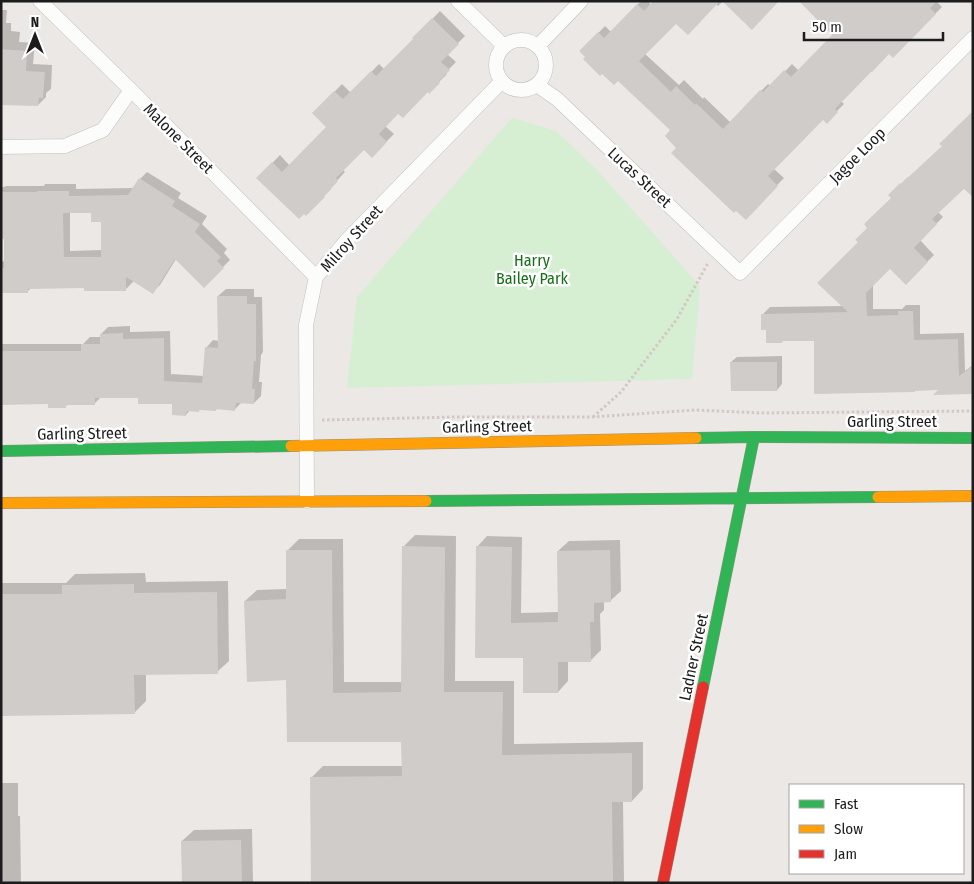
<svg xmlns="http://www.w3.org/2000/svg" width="974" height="884" viewBox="0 0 974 884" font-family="'Fira Sans Condensed',sans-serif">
	<rect width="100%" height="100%" fill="#ebe8e5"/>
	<path fill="#d6eed2" d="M 512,118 L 556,131 L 597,170 L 700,286 L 692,379 L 347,388 L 357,297 Z"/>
	<path fill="#0003" fill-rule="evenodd" d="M 641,1 L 648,1 L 651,5 L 655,1 L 723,1 L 718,6 L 716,4 L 676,22 L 645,54 L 679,85 L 684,80 L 703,99 L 704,97 L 730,122 L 768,84 L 771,86 L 792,64 L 799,71 L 936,1 L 942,7 L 893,56 L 889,53 L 841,101 L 844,104 L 833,115 L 823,119 L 774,169 L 784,178 L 745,218 L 678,148 L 672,130 L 618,79 L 587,57 L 581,51 L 605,26 L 611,32 Z
		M 1,10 L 7,10 L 6,23 L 11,23 L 11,31 L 20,32 L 19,42 L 35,43 L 33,64 L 52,65 L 51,89 L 46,93 L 46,97 L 38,105 L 1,103 Z
		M 440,11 L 465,36 L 447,54 L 456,62 L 445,73 L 447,74 L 429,92 L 428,91 L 398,112 L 385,126 L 394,134 L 372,156 L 364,148 L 343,170 L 345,172 L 330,188 L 331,189 L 306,214 L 258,178 L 280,155 L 290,166 L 328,127 L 314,113 L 342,84 L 351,93 L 379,64 L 384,69 L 415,39 L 414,38 Z
		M 147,172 L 181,193 L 178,198 L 207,216 L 202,224 L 227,249 L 224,253 L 230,260 L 204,286 L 176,259 L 160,285 L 152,292 L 133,280 L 133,282 L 125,290 L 85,287 L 32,287 L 27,292 L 1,292 L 1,262 L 5,261 L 5,237 L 1,237 L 1,187 L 4,187 L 6,186 L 44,186 L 45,184 L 76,184 L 76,189 L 134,188 L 140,179 ZM 70,212 L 92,212 L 102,221 L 102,250 L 70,251 Z
		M 908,177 L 909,178 L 964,187 L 938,212 L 943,217 L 920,240 L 934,255 L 906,283 L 890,267 L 873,285 L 873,309 L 902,309 L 906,305 L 920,305 L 920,334 L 964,333 L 965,371 L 973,365 L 973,393 L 940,389 L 815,339 L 784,340 L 782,342 L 767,328 L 763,314 L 770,307 L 843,306 L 859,242 L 869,228 L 893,198 L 890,195 Z
		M 226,289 L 254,289 L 254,297 L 262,297 L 263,352 L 261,355 L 259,382 L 262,382 L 261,396 L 254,403 L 242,402 L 235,409 L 218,408 L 216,410 L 200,409 L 199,411 L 190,410 L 186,415 L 174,403 L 139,397 L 101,397 L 94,404 L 68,404 L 65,407 L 49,402 L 1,403 L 1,344 L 83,344 L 90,337 L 101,337 L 101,334 L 108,327 L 130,326 L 130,332 L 170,331 L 171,374 L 204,376 L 206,348 L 213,340 L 219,341 L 218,296 Z
		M 782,356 L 782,384 L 777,390 L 731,362 L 737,357 Z
		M 415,535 L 456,536 L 455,681 L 514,681 L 514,744 L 643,742 L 643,789 L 632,801 L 623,801 L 624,883 L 313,883 L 311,778 L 323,766 L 403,766 L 402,740 L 288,679 L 245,601 L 257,590 L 287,589 L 287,551 L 299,539 L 343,539 L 344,682 L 402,682 L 403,547 Z
		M 487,536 L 522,537 L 521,613 L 559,612 L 558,551 L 569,541 L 620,540 L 621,591 L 610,601 L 604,601 L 604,610 L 600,614 L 601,650 L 590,661 L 568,661 L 568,681 L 558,692 L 524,657 L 477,547 Z
		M 145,573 L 146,582 L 228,581 L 229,661 L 217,672 L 146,673 L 146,701 L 134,713 L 1,714 L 1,583 L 66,583 L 75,574 Z
		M 1,783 L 18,783 L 18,816 L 20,816 L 21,883 L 1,883 Z
		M 252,829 L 253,883 L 181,883 L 183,879 L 182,841 L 194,830 Z"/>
	<path fill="#d0ccca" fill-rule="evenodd" d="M 653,1 L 720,1 L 688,35 L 676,24 L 639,61 L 671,92 L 676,86 L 695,105 L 696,103 L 723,129 L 760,90 L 763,92 L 784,70 L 791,77 L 832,35 L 799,1 L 937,1 L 930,8 L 936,14 L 893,58 L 889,54 L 872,72 L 871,72 L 835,109 L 838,112 L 827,124 L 823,120 L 768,176 L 778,186 L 746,220 L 736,211 L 734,213 L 671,153 L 676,148 L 665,136 L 670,130 L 618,81 L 614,85 L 602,74 L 600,76 L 583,59 L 585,57 L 579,51 L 598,32 L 604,38 L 637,4 L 644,11 Z
		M 722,1 L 779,1 L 752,30 Z
		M 432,18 L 459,44 L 441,62 L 450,70 L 439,81 L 440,83 L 429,94 L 428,92 L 403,118 L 398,114 L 379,134 L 387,142 L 372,158 L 364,150 L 336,178 L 338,181 L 324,196 L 325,197 L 306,216 L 304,214 L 299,219 L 256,178 L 272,162 L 282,172 L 326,127 L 312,113 L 334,91 L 343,99 L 371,71 L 376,76 L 413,39 L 412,38 Z
		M 1,49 L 27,51 L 26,71 L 45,72 L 43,98 L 39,98 L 38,106 L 1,105 Z
		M 973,111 L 973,197 L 964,189 L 932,219 L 937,224 L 914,248 L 928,262 L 906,285 L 890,269 L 866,293 L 867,316 L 898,315 L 898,311 L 913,311 L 914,340 L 958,339 L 959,376 L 973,366 L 973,394 L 933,395 L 938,390 L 915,391 L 915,392 L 814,394 L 814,341 L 782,341 L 782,343 L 766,343 L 766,330 L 761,330 L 761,314 L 848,312 L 817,283 L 858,242 L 855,240 L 867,228 L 864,224 L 891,198 L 888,195 L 900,183 L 901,184 L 942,146 L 939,144 Z
		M 139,178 L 175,201 L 172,206 L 200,224 L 195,232 L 221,257 L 217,261 L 224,268 L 204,288 L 175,259 L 153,294 L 126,277 L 126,291 L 84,291 L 84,288 L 28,289 L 28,293 L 1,293 L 1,268 L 4,268 L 4,239 L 1,239 L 1,192 L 37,192 L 37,191 L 69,191 L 69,196 L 128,195 ZM 63,213 L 91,213 L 91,222 L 101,222 L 101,257 L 64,257 Z
		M 217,296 L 247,296 L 247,304 L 256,304 L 256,361 L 254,361 L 252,389 L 255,389 L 254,404 L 236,403 L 235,411 L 216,409 L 216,411 L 199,410 L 199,412 L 187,411 L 186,416 L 172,415 L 172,404 L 138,404 L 138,398 L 95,398 L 95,405 L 66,405 L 66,408 L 48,408 L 48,404 L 1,405 L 1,351 L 81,351 L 81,344 L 100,344 L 100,334 L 123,333 L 123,339 L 164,338 L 164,381 L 202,383 L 205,347 L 218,348 Z
		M 730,362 L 777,362 L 777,391 L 731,391 Z
		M 402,546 L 445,547 L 444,692 L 503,692 L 502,755 L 632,753 L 632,802 L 612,802 L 613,883 L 311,883 L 310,777 L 402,776 L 401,742 L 287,742 L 286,680 L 247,682 L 244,601 L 286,599 L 286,550 L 332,550 L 333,693 L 401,692 Z
		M 476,546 L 512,547 L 511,623 L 558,622 L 557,551 L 610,550 L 611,602 L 594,603 L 594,622 L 590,622 L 591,662 L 558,662 L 558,693 L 523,693 L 523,658 L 475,658 Z
		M 134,584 L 134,593 L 217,592 L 218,674 L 134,675 L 135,714 L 1,716 L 1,594 L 62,594 L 62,585 Z
		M 241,840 L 242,883 L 182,883 L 181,841 Z"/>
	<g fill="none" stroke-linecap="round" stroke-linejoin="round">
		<g stroke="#c0bfbd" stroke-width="15">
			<path id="street" d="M 40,1 L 131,90 L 316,277
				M 458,1 L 504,46
				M496 65a25 25 0 1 1 50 0a25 25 0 1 1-50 0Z
				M 538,46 L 581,1
				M 537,85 L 557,99 L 740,273 L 973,38
				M 1,147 L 65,146 L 103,130 L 131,90
				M 307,501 L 306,325 L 316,277 L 346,241 L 502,81"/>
		</g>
		<g stroke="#92927f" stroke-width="12">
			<path id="fast" d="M 696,438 L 754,437 L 973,438
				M 1,451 L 291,446
				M 426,501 L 878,497
				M 703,687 L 754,437"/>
		</g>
		<g stroke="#92927f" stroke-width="12">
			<path id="slow" d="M 291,446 L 696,438
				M 878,497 L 973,496
				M 1,503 L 426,501"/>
		</g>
		<g stroke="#92927f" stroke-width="12">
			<path id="jam" d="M 663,883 L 703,687"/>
		</g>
		<path stroke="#d4c7c6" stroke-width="3" stroke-dasharray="2.5 2.5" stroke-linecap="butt" d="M 593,417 L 621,392 L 677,319 L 708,263
			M 322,420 L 455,417 L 592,417 L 695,410 L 761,413 L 973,411"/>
		<use href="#street" stroke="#fcfcfb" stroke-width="14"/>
		<use href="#fast" stroke="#30b455" stroke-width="11"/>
		<use href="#slow" stroke="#ff9f0a" stroke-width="11"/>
		<use href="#jam" stroke="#e5322d" stroke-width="11"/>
	</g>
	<g text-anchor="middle" stroke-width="5" stroke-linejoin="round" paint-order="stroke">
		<g font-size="16" fill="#1c1c1c" stroke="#fff">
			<text transform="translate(179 138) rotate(45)" y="6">Malone Street</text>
			<text transform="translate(857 155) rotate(-45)" y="6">Jagoe Loop</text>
			<text transform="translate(640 177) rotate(43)" y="6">Lucas Street</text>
			<text transform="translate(351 238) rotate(-48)" y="6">Milroy Street</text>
			<text x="892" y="427">Garling Street</text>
			<text transform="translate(487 426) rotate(-1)" y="6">Garling Street</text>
			<text transform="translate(82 433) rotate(-1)" y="6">Garling Street</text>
			<text transform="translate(693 657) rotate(-78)" y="6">Ladner Street</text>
		</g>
		<g font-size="16" fill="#166f16" stroke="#fff">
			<text x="532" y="266">Harry<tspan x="532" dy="18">Bailey Park</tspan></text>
		</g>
	</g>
	<rect width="974" height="884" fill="none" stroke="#1c1c1c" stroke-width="5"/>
	<rect x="789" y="784" width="175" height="90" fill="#ffffff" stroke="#a4a4a4"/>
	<rect x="799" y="800" width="25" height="8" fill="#30b455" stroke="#a4a4a4"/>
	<text x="834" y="809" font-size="15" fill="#1c1c1c">Fast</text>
	<rect x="799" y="825" width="25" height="8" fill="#ff9f0a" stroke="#a4a4a4"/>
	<text x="834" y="834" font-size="15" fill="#1c1c1c">Slow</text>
	<rect x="799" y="850" width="25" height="8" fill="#e5322d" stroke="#a4a4a4"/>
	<text x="834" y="859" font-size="15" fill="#1c1c1c">Jam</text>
	<g transform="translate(35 35)" stroke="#ffffff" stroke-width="4" paint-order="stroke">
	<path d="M0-4L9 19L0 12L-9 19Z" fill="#1c1c1c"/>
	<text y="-8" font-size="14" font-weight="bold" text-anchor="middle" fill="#1c1c1c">N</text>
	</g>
	<path d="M804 32v8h139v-8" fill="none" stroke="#1c1c1c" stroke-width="2.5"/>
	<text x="812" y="32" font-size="15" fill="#1c1c1c" stroke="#ffffff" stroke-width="4" paint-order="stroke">50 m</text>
</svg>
